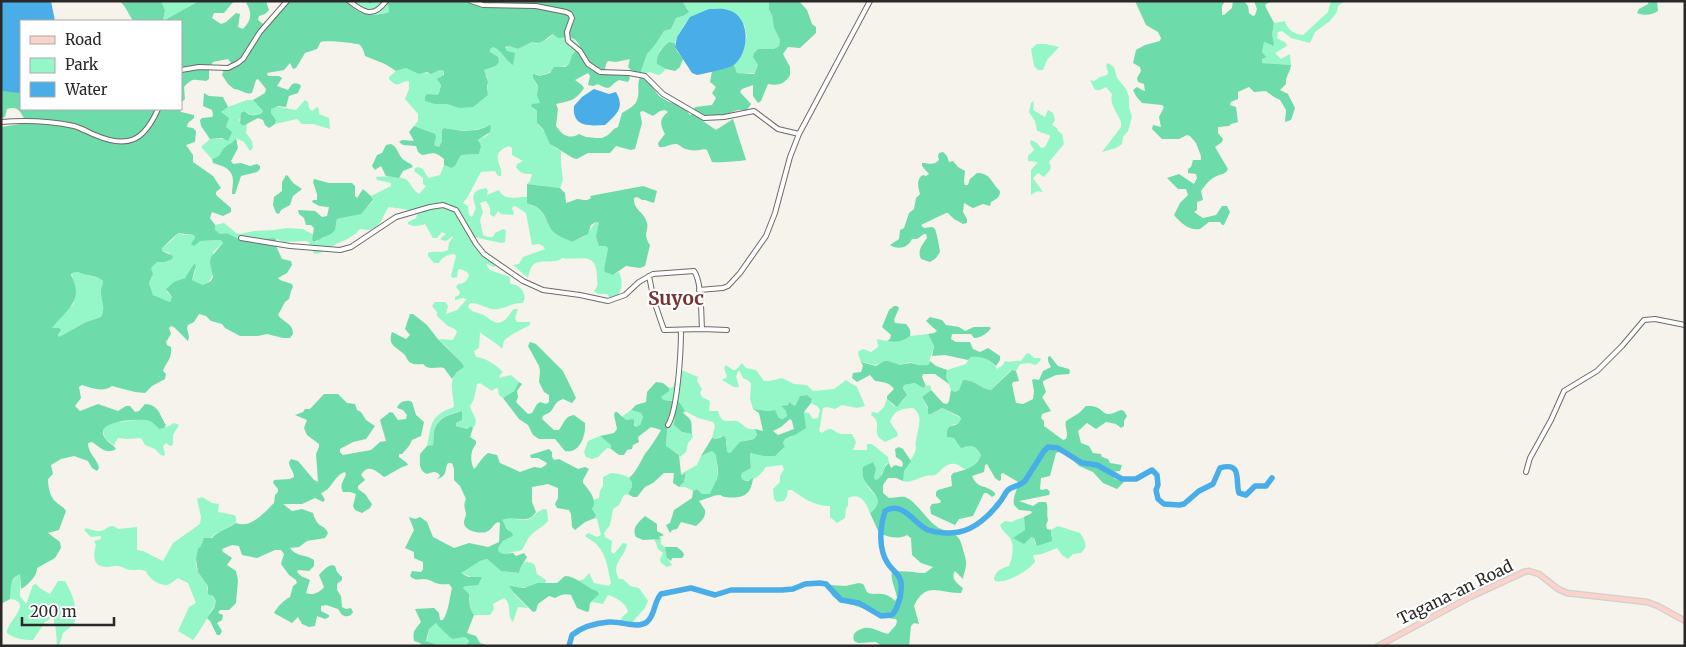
<svg xmlns="http://www.w3.org/2000/svg" width="1686" height="647" viewBox="0 0 1686 647" font-family="Merriweather,serif">
	<rect width="100%" height="100%" fill="#f6f2ec"/>
	<path fill="#95f7c8" d="M 161,1 L 199,1 L 163,21 L 165,10 Z
		M 347,1 L 365,1 L 370,4 C 376,0 382,1 388,5 L 389,12 C 372,16 357,17 347,1 Z
		M 682,1 L 769,1 L 769,10 L 772,15 L 774,28 L 780,40 L 779,46 L 774,49 L 758,49 L 754,53 L 754,57 L 758,65 L 754,73 L 737,73 L 734,65 L 739,59 L 747,37 L 744,24 L 686,22 L 677,37 L 675,43 L 668,42 L 660,50 L 657,60 L 658,64 L 666,69 L 661,74 L 658,75 L 650,72 L 640,74 L 647,54 L 655,45 L 664,31 L 671,29 L 676,18 L 683,16 L 688,9 L 682,4 Z
		M 1331,1 L 1345,1 L 1338,6 L 1337,12 L 1330,21 L 1315,32 L 1310,43 L 1291,38 L 1282,31 L 1278,32 L 1277,38 L 1286,43 L 1287,46 L 1275,53 L 1281,59 L 1290,54 L 1291,65 L 1262,63 L 1262,59 L 1265,57 L 1262,52 L 1264,42 L 1272,46 L 1274,43 L 1272,35 L 1274,23 L 1285,21 C 1287,30 1294,34 1303,35 L 1328,12 Z
		M 553,34 L 570,37 L 580,46 L 572,55 L 569,64 L 540,76 L 536,74 L 533,78 L 538,87 C 536,92 539,97 540,103 L 533,109 L 537,111 L 538,125 C 550,134 545,144 561,151 L 561,164 L 563,180 L 560,188 L 527,184 L 530,181 L 532,174 C 525,174 520,174 516,167 L 517,164 L 523,161 L 512,155 L 512,148 L 509,146 C 488,154 503,163 501,176 L 498,176 L 495,171 L 481,172 C 475,182 470,195 463,203 L 468,206 L 469,215 L 472,217 L 476,208 C 474,201 470,195 478,190 L 486,188 L 488,191 L 487,195 L 499,190 C 505,202 517,196 528,197 L 529,205 C 545,207 544,218 551,228 C 555,234 566,239 572,242 L 585,236 L 596,222 L 599,223 L 608,248 L 604,269 L 605,271 L 613,275 L 619,272 C 624,283 622,293 613,301 L 607,294 L 598,294 L 594,291 C 599,286 597,283 597,277 C 597,250 579,261 562,258 C 554,265 540,258 533,265 C 530,268 529,274 528,278 L 513,265 L 519,264 L 523,257 L 545,249 L 543,246 L 539,244 L 532,245 L 526,213 L 517,207 L 513,206 L 512,209 L 514,212 L 513,215 L 501,214 L 498,211 L 494,217 L 490,214 L 490,208 L 486,201 L 480,203 L 483,212 L 480,220 L 483,235 L 488,237 L 493,237 L 495,233 L 503,229 L 506,230 L 505,242 L 501,243 L 474,237 L 472,241 L 474,245 L 487,252 L 498,261 L 498,264 L 494,267 L 487,264 L 487,266 L 490,270 L 510,277 L 510,284 C 520,284 528,294 523,303 C 513,302 507,308 498,309 C 488,311 480,302 470,303 L 468,307 C 472,312 475,312 481,314 C 488,316 495,327 503,321 C 508,319 510,312 514,309 L 518,309 L 515,318 L 517,322 L 530,322 L 530,325 C 524,328 507,336 504,341 C 503,344 503,347 502,349 C 496,342 488,339 480,332 L 479,348 L 474,351 L 476,357 C 486,358 496,365 503,372 L 500,375 L 499,378 L 511,375 L 519,382 L 514,391 L 503,398 L 499,395 L 498,388 L 494,389 L 492,391 L 480,383 L 477,384 L 474,399 L 470,406 C 472,414 480,421 473,428 L 471,426 L 467,429 L 456,426 L 456,423 L 462,420 L 462,411 C 452,413 438,417 435,428 C 433,433 434,439 433,445 L 427,446 C 432,424 429,416 454,407 C 453,389 446,380 463,367 L 462,363 L 439,339 L 453,340 L 457,332 L 455,329 L 448,326 L 437,316 L 437,312 L 432,306 L 435,302 L 445,302 L 448,306 L 446,314 L 457,310 L 467,299 L 463,298 L 455,300 L 455,297 L 459,295 L 460,292 L 456,287 L 458,284 C 464,284 467,281 469,275 L 467,272 L 460,269 L 458,270 L 457,277 L 453,278 L 451,276 L 456,256 L 454,254 C 448,254 441,258 439,263 L 434,263 L 428,256 L 428,253 C 436,250 441,254 448,250 L 449,243 L 453,237 L 453,236 L 446,241 L 441,240 L 441,238 L 446,234 L 442,232 L 437,238 L 433,238 L 425,224 C 420,226 413,227 408,224 L 408,222 L 416,218 L 417,215 L 416,211 L 389,207 C 383,214 382,225 372,229 C 368,231 363,229 360,229 C 349,241 344,239 333,246 C 326,250 323,253 314,254 L 309,242 L 305,241 L 284,242 L 274,238 L 261,240 L 253,239 L 243,241 L 227,233 L 220,234 L 214,230 L 215,225 L 224,223 L 236,233 L 240,234 L 254,231 L 274,230 L 287,228 L 303,229 L 314,235 L 312,240 L 314,242 L 317,242 L 318,239 L 324,238 L 336,226 L 337,219 C 354,216 361,214 373,201 L 371,196 L 391,186 L 391,183 L 377,180 L 376,177 C 382,176 400,176 405,179 C 411,182 412,190 419,194 L 426,186 L 423,184 L 423,178 L 414,171 L 415,168 L 418,167 L 423,169 L 428,178 L 440,175 L 444,165 L 451,168 L 455,166 L 461,155 L 479,154 L 480,150 L 478,140 L 488,135 L 489,125 C 478,132 457,131 444,128 L 442,130 L 442,141 L 439,147 L 434,145 L 432,133 L 414,126 L 418,121 L 418,114 L 405,99 L 409,89 L 409,81 C 399,81 399,90 389,79 L 389,77 L 396,71 L 406,68 C 417,72 429,77 440,70 L 444,71 L 439,93 L 437,95 L 447,104 L 459,108 L 488,95 L 487,77 L 484,73 L 484,70 L 496,66 L 499,62 L 490,52 L 490,49 L 493,46 L 500,51 L 512,51 L 507,51 L 505,48 L 509,46 L 518,49 L 532,42 L 536,44 L 548,39 Z
		M 1037,44 L 1046,44 L 1059,47 L 1047,60 L 1043,70 L 1038,70 L 1034,66 L 1031,49 Z
		M 1108,63 L 1114,67 L 1117,78 L 1126,89 L 1129,97 L 1129,107 L 1132,117 L 1128,131 L 1123,137 L 1122,144 L 1116,148 L 1102,152 L 1121,127 L 1121,122 C 1118,113 1109,105 1112,94 L 1106,87 L 1100,90 L 1095,90 L 1090,80 L 1094,81 L 1100,77 L 1107,75 L 1108,72 L 1106,65 Z
		M 247,100 L 253,100 L 263,111 L 261,114 L 251,115 L 245,111 L 239,120 L 243,126 L 247,124 L 246,133 L 252,141 L 253,148 L 250,151 L 244,142 L 236,138 C 233,143 230,143 225,147 C 219,153 222,156 212,159 L 201,147 L 210,139 L 224,139 L 229,130 L 226,127 L 228,121 L 221,112 L 228,107 Z
		M 305,100 L 308,102 L 309,108 L 312,111 L 317,107 L 319,109 L 319,114 L 329,118 L 330,129 L 313,124 L 302,124 L 297,119 L 275,124 L 276,120 L 271,113 L 271,109 L 274,106 L 296,110 Z
		M 1034,101 L 1033,110 L 1045,117 L 1048,110 L 1053,113 L 1055,120 L 1052,125 L 1057,128 L 1058,131 L 1062,134 L 1064,144 L 1049,162 L 1051,166 L 1050,170 L 1044,177 L 1038,173 L 1033,178 L 1043,192 L 1037,191 L 1031,195 L 1031,170 L 1038,162 L 1028,161 L 1028,156 L 1034,150 L 1030,143 L 1031,140 L 1037,143 L 1041,148 L 1045,147 L 1050,137 L 1049,135 L 1037,131 L 1035,121 L 1029,112 L 1031,103 Z
		M 178,233 L 184,235 L 194,235 L 195,238 L 200,241 L 222,240 L 223,243 L 213,252 C 213,266 217,279 203,285 L 192,280 L 196,269 C 187,272 190,275 183,279 C 178,282 173,283 168,287 L 167,292 L 172,297 L 170,302 L 153,295 L 149,283 L 152,277 L 151,268 L 157,262 L 165,262 L 170,253 L 162,251 L 162,248 L 172,240 Z
		M 78,272 L 101,279 L 103,281 C 103,286 100,289 101,293 C 101,303 106,307 101,317 L 86,322 L 59,337 L 58,335 L 60,333 L 55,328 L 51,328 L 74,303 C 74,293 73,282 72,273 Z
		M 928,334 L 934,346 L 928,365 L 923,366 L 910,362 L 900,365 L 884,361 C 874,368 871,363 861,362 L 858,354 L 859,351 L 863,349 L 871,352 L 878,347 L 877,339 L 892,342 L 910,336 Z
		M 1029,353 L 1034,358 L 1040,358 L 1041,360 L 1036,365 L 1029,363 L 1020,364 L 1016,371 L 1011,370 L 991,390 C 980,389 977,379 963,380 L 959,390 L 955,392 L 951,390 L 946,377 L 947,370 L 966,364 L 971,356 C 981,356 992,359 997,369 L 1003,365 L 1005,361 C 1011,363 1016,360 1021,361 L 1026,354 Z
		M 742,363 L 746,368 L 756,370 L 764,381 L 769,381 L 782,378 L 794,384 L 807,385 L 813,391 L 834,389 L 846,380 L 857,387 L 865,406 L 857,408 L 842,405 L 835,409 L 827,407 L 823,408 C 821,416 821,424 819,431 L 822,433 C 834,424 832,433 842,434 C 845,434 849,434 852,434 L 856,442 L 853,450 L 867,450 L 867,444 L 872,444 L 888,457 L 889,463 L 886,464 L 880,478 L 876,480 L 874,478 L 876,469 L 862,471 C 864,475 864,479 866,483 C 871,496 889,498 870,513 C 866,503 861,492 848,498 L 848,506 L 846,508 L 845,518 L 837,523 L 830,517 L 830,506 C 815,506 804,499 792,490 L 788,490 L 787,496 L 784,501 L 777,502 L 774,499 L 773,489 L 780,482 L 780,476 L 784,469 L 782,465 L 766,467 C 761,475 753,482 743,480 L 741,477 L 742,473 L 751,468 L 750,456 L 752,453 C 767,453 772,462 785,447 L 783,443 L 785,439 L 792,437 L 805,421 L 804,412 L 809,413 L 813,419 L 818,418 L 820,410 L 817,406 L 811,403 L 812,399 L 807,395 L 800,396 L 795,406 L 791,403 L 782,407 L 786,411 L 788,416 L 783,419 L 779,418 L 775,410 L 768,411 L 753,409 L 750,399 L 751,384 L 749,381 L 743,378 L 739,370 L 736,376 L 739,387 L 734,387 L 722,380 L 727,377 L 724,368 L 726,365 L 733,370 L 736,370 Z
		M 679,369 L 698,377 L 697,381 L 702,389 L 700,393 L 702,397 L 710,401 L 709,411 L 718,411 C 719,413 719,416 721,418 C 724,423 732,420 737,421 C 744,424 746,431 755,429 L 757,435 L 754,439 C 742,440 738,444 730,453 L 726,452 L 727,442 L 721,436 L 716,439 L 712,438 L 715,426 L 713,422 L 698,418 L 685,411 L 676,401 L 664,400 L 661,397 L 668,391 L 669,388 L 673,387 Z
		M 915,383 L 923,388 L 929,385 L 931,387 L 931,390 L 922,397 L 931,414 L 942,408 L 959,417 L 961,420 L 958,424 L 953,424 L 947,437 L 954,438 L 965,447 L 970,445 C 974,445 979,451 981,455 L 979,459 L 969,470 C 962,470 959,462 951,464 C 943,465 941,472 935,475 C 932,476 929,475 926,476 C 920,477 914,481 907,482 L 903,481 C 901,467 913,461 916,449 C 916,448 915,442 916,441 C 917,430 925,416 913,408 C 902,408 893,411 890,422 L 897,432 L 898,436 L 885,442 C 868,433 885,424 871,415 L 872,412 L 878,413 L 884,407 L 887,399 L 894,406 L 902,402 L 907,395 L 903,387 L 904,385 Z
		M 631,410 L 641,413 L 643,417 L 640,425 L 636,427 L 632,419 L 626,420 L 623,418 L 623,416 Z
		M 672,414 L 676,417 L 675,425 L 682,432 L 692,434 L 693,437 L 688,443 L 686,452 L 680,457 C 678,451 670,451 666,446 L 668,418 L 669,415 Z
		M 140,418 L 152,421 L 159,429 L 169,426 L 174,423 L 179,425 L 173,435 L 173,445 L 170,446 L 166,443 L 163,446 L 165,454 L 164,456 L 161,455 L 155,449 L 145,445 L 141,438 L 127,439 L 118,438 L 114,445 L 105,439 L 103,430 C 113,418 128,424 140,418 Z
		M 600,436 L 612,445 L 611,449 L 607,448 L 598,457 L 592,459 L 586,457 L 584,452 L 588,441 Z
		M 712,451 L 716,455 L 718,477 L 710,494 L 702,494 L 697,489 L 693,491 L 685,487 L 679,487 L 684,482 L 686,471 L 697,465 L 701,456 Z
		M 611,473 C 620,474 626,474 632,481 L 632,487 L 628,494 L 624,495 L 619,505 L 613,509 L 610,525 L 604,533 L 605,537 L 612,541 L 611,552 L 614,554 L 623,543 L 627,544 C 625,558 610,563 619,579 L 623,579 L 630,586 L 639,588 L 648,601 L 645,608 L 629,626 L 623,625 L 621,618 L 628,612 C 626,603 616,597 608,595 L 603,604 L 592,602 L 598,594 L 597,591 L 587,587 L 578,581 L 584,579 L 589,573 L 594,583 L 609,586 L 611,583 C 608,571 607,556 598,546 C 595,542 589,539 585,536 L 588,533 L 597,537 L 601,535 L 597,519 L 595,518 L 596,515 L 592,509 L 594,500 L 599,498 L 600,491 L 603,486 L 603,477 Z
		M 202,497 L 212,503 L 219,504 L 218,512 L 234,515 L 236,517 L 236,523 C 231,526 226,528 221,531 C 214,534 210,539 203,543 C 198,552 192,563 199,573 C 202,578 206,581 208,586 L 207,589 L 216,601 C 215,606 196,638 193,640 L 178,631 L 189,607 L 196,603 L 188,583 L 178,578 C 175,580 171,584 167,585 C 158,585 149,579 146,571 C 140,569 137,570 131,570 C 125,570 121,565 115,566 C 113,566 110,567 108,567 C 92,568 93,555 96,545 L 94,541 L 101,539 L 101,536 L 91,537 L 84,530 L 86,528 C 89,529 95,531 99,531 C 107,531 110,521 118,529 L 137,527 L 137,550 L 143,551 L 163,561 L 173,543 L 200,524 L 201,517 L 197,499 Z
		M 544,509 L 547,510 L 548,521 C 543,527 537,529 531,535 C 527,539 525,545 522,550 L 504,554 L 499,552 L 498,548 L 503,541 L 513,536 L 501,520 C 513,515 516,521 526,520 C 534,519 535,512 544,509 Z
		M 1024,517 L 1025,530 L 1021,533 L 1034,538 L 1035,544 C 1043,545 1046,541 1052,536 L 1051,530 L 1058,526 L 1080,533 C 1085,541 1089,546 1081,553 L 1073,554 L 1068,559 L 1062,555 L 1057,548 L 1042,554 L 1034,555 L 1033,557 L 1035,560 L 1035,562 C 1028,571 1006,584 995,581 L 994,579 C 995,571 1002,568 1009,566 C 1012,559 1015,545 1010,538 C 1007,534 1002,531 1000,525 L 1005,521 L 1011,522 Z
		M 654,538 L 661,539 L 661,544 L 667,549 L 667,558 L 672,565 L 667,567 L 661,563 L 660,559 L 663,553 L 658,549 Z
		M 487,559 L 501,571 L 519,573 L 520,569 L 525,562 C 536,562 535,566 537,574 L 546,580 L 545,583 C 534,584 527,589 515,587 L 514,594 L 528,608 L 518,607 L 513,622 C 506,615 513,605 504,598 L 493,604 L 494,609 L 490,615 L 474,615 L 470,608 L 470,598 L 463,588 L 472,577 L 461,573 C 467,566 478,561 487,559 Z
		M 18,574 L 20,574 L 20,596 L 26,604 L 33,585 L 36,584 L 41,589 L 50,594 L 58,581 L 65,581 C 73,595 78,607 74,624 L 63,633 L 59,646 L 57,646 L 56,631 L 53,617 L 45,622 L 33,640 C 23,640 15,639 7,633 C 5,623 35,602 10,599 L 11,583 Z
		M 436,623 L 453,639 L 465,637 L 469,641 L 466,646 L 439,646 L 427,642 L 429,629 Z"/>
	<path fill="#6edbaa" fill-rule="evenodd" d="M 120,1 L 161,1 L 165,10 L 163,21 L 199,1 L 234,1 L 224,13 L 214,13 L 212,18 L 221,24 L 226,22 L 236,13 L 240,14 L 238,27 L 243,29 C 251,21 253,13 246,3 L 250,1 L 266,1 L 269,10 L 265,14 L 259,16 L 258,20 L 263,24 L 269,21 L 289,1 L 347,1 C 357,16 373,17 389,12 L 388,5 C 382,1 376,0 370,4 L 365,1 L 682,1 L 689,12 L 683,16 L 676,18 L 671,29 L 664,31 L 655,45 L 647,54 L 640,74 L 631,70 L 628,67 L 630,59 L 616,62 L 608,61 L 606,64 L 605,69 L 609,73 L 628,74 L 630,78 L 628,82 L 619,80 C 608,86 612,92 598,84 L 593,86 L 588,85 L 590,76 L 588,73 L 575,80 L 582,85 L 584,88 C 576,101 569,101 556,104 L 558,109 L 556,126 C 562,135 569,140 579,134 L 586,137 L 596,138 L 602,138 L 608,135 L 614,129 L 618,127 L 622,113 C 626,110 631,108 635,104 C 642,94 635,85 641,76 L 645,77 L 659,96 L 669,102 L 683,106 L 690,115 L 693,113 L 695,107 L 712,105 L 716,98 L 712,93 L 716,87 L 710,82 L 712,71 L 734,65 L 737,73 L 754,74 L 758,65 L 753,57 L 754,53 L 758,49 L 774,49 L 779,46 L 780,40 L 774,28 L 772,15 L 769,10 L 769,1 L 799,1 L 807,10 L 812,24 L 816,27 L 816,33 L 800,48 L 788,47 L 783,54 L 790,67 L 790,75 C 785,84 778,86 768,84 L 761,101 L 758,103 L 753,96 L 753,85 L 742,89 L 740,92 L 751,104 L 747,110 L 738,110 L 715,118 L 701,116 L 703,121 L 716,130 L 733,119 L 746,160 C 742,161 716,163 712,162 L 707,150 L 704,149 C 698,151 689,151 683,148 C 680,146 679,144 675,144 C 670,144 665,148 659,147 L 658,143 L 665,134 C 660,125 659,119 668,112 L 665,110 L 660,111 L 653,116 L 643,111 L 640,112 L 642,123 L 635,149 L 631,150 L 616,146 L 610,153 L 588,153 L 577,159 L 573,158 L 550,144 L 543,129 L 537,123 L 537,111 L 531,106 L 532,104 L 540,103 L 537,95 L 538,86 L 533,78 L 533,74 L 540,76 L 550,73 L 554,67 L 565,67 L 569,64 L 572,55 L 580,46 C 574,35 568,37 558,38 L 553,34 C 546,38 541,46 532,42 L 518,49 L 509,46 L 505,47 L 507,51 L 515,53 L 513,65 C 505,60 501,49 493,47 L 490,49 L 490,52 L 498,57 L 499,62 L 496,66 L 484,70 L 488,82 L 487,86 L 488,95 L 473,107 L 459,108 L 447,104 L 435,104 L 425,101 L 425,97 L 427,94 L 437,95 L 439,93 L 441,85 L 437,79 L 444,75 L 444,71 L 440,70 L 431,74 L 427,72 L 419,74 L 406,68 L 396,71 L 385,64 L 365,56 C 364,52 363,48 360,45 C 357,43 323,40 321,42 C 320,42 318,48 317,49 L 305,53 L 296,68 L 293,69 L 290,63 L 284,70 L 267,73 L 268,76 L 279,76 L 282,78 L 277,86 L 288,90 C 292,85 292,82 299,84 L 301,86 L 298,93 L 289,96 L 286,107 L 278,106 L 271,109 L 271,113 L 276,120 L 275,124 L 269,128 L 265,125 L 263,120 L 258,118 L 243,126 L 240,123 L 241,113 C 246,109 246,114 251,115 C 254,116 258,114 261,114 L 263,111 L 253,100 L 265,93 L 266,89 L 258,79 L 256,80 L 252,93 C 245,95 241,89 234,89 L 228,84 L 222,75 L 224,69 L 231,63 L 228,59 L 213,62 L 209,68 L 209,79 L 206,81 C 194,80 193,77 184,87 L 185,99 L 181,103 L 181,21 L 133,21 L 125,7 Z
		M 1135,1 L 1225,1 L 1222,6 L 1222,15 L 1224,15 L 1232,8 L 1233,1 L 1244,1 L 1248,6 L 1249,13 L 1253,16 L 1255,15 L 1257,9 L 1254,1 L 1271,1 L 1265,5 C 1268,12 1271,17 1274,23 L 1272,35 L 1274,43 L 1273,46 L 1264,42 L 1262,52 L 1266,57 L 1262,59 L 1262,63 L 1291,65 C 1290,73 1285,77 1286,84 L 1280,90 L 1288,94 L 1295,108 L 1291,120 L 1285,122 L 1286,110 L 1280,100 L 1274,97 L 1266,91 L 1254,92 L 1249,87 L 1238,92 L 1238,99 L 1231,102 L 1230,105 L 1236,107 L 1238,122 L 1231,124 L 1229,126 L 1218,127 L 1218,133 L 1223,139 L 1222,142 L 1215,147 L 1228,169 C 1225,175 1223,173 1217,176 C 1211,178 1205,185 1201,191 L 1203,200 L 1197,202 L 1197,210 L 1194,212 L 1203,218 L 1216,215 L 1222,206 L 1227,206 L 1230,212 L 1224,225 L 1222,225 L 1220,222 L 1209,222 L 1200,229 C 1189,231 1181,223 1174,215 L 1180,203 L 1188,195 L 1186,189 L 1178,189 L 1167,178 L 1179,174 L 1194,184 L 1197,178 L 1196,174 L 1188,173 L 1188,169 L 1191,167 L 1193,160 L 1201,160 L 1201,156 L 1196,143 L 1190,136 L 1187,135 L 1179,139 L 1162,139 L 1152,129 L 1153,125 L 1161,127 L 1159,117 L 1164,107 L 1162,105 L 1142,103 L 1136,96 L 1133,90 L 1137,87 L 1142,90 L 1145,91 L 1144,84 L 1138,82 L 1137,78 L 1141,71 L 1140,67 L 1133,63 L 1136,50 L 1145,45 L 1160,41 L 1161,38 L 1158,32 L 1146,25 Z
		M 1649,1 L 1657,1 L 1658,11 C 1653,15 1643,16 1637,13 L 1639,9 L 1648,4 Z
		M 669,42 L 675,43 C 674,50 680,54 683,59 L 680,67 L 675,71 L 666,69 L 657,64 C 656,55 662,47 669,42 Z
		M 1,91 L 21,92 L 21,109 L 180,109 L 181,112 L 194,115 L 194,118 L 188,123 L 187,127 L 193,128 L 196,131 L 195,142 L 186,145 L 193,155 L 193,162 L 213,176 L 221,188 L 216,192 L 216,195 L 231,208 L 231,212 L 223,216 L 212,212 L 210,218 L 215,225 L 215,230 L 220,234 L 227,233 L 243,241 L 274,238 L 276,239 L 276,246 L 282,259 L 291,261 L 292,265 L 287,273 L 278,278 L 280,280 L 292,284 L 293,287 L 291,291 L 289,299 L 285,302 L 278,315 C 284,323 293,323 293,334 L 290,338 L 283,338 L 267,334 L 258,336 L 240,336 L 225,328 L 222,324 L 211,321 L 206,316 L 199,314 L 194,322 L 188,325 L 187,328 L 189,337 L 188,341 L 174,327 L 171,326 L 169,328 L 171,334 L 166,342 L 167,345 L 171,347 C 172,361 166,361 163,371 L 166,374 L 165,379 L 152,386 L 145,393 L 135,392 L 112,386 C 102,393 92,388 82,385 L 79,387 L 81,398 L 75,406 L 80,411 L 98,404 L 118,411 L 126,406 L 130,406 L 135,412 L 139,411 L 145,404 C 159,405 159,414 166,425 L 164,428 L 159,429 C 156,426 153,422 150,421 C 142,418 100,420 103,434 C 105,442 112,443 116,449 C 106,455 100,447 92,442 L 88,443 C 88,454 97,458 99,468 L 97,471 L 92,468 L 88,461 L 74,456 L 61,459 L 51,465 L 53,474 L 48,479 C 48,487 50,497 56,502 C 60,506 63,506 66,511 L 59,530 L 48,533 L 60,542 L 61,548 L 55,558 L 37,568 C 38,575 27,586 21,589 L 20,574 C 8,579 12,589 10,599 L 1,604 L 1,127 L 26,123 C 22,114 19,105 7,109 L 5,117 L 1,118 ZM 178,233 L 194,235 L 195,238 L 191,244 L 194,246 L 200,241 L 221,240 L 223,243 L 211,257 L 210,262 L 213,277 L 211,281 L 203,285 L 192,280 L 196,265 L 194,264 L 185,278 L 174,282 L 166,289 L 172,297 L 170,302 L 153,295 L 149,283 L 153,274 L 151,268 L 157,262 L 165,262 L 172,259 L 173,256 L 162,251 L 162,248 ZM 78,272 C 86,276 97,275 103,281 C 103,286 100,289 101,293 C 101,303 106,307 101,317 L 86,322 L 59,337 L 58,335 L 61,330 L 59,328 L 52,328 C 66,310 85,301 71,275 L 72,273 Z
		M 204,93 L 209,96 L 223,97 L 228,107 L 221,112 L 229,118 L 226,127 L 232,132 L 228,141 L 222,138 L 210,139 L 201,126 L 200,120 L 202,118 L 212,117 L 213,115 L 212,110 L 203,106 Z
		M 489,125 L 491,126 L 490,132 L 478,140 L 481,146 L 479,154 L 461,155 L 455,166 L 451,168 L 444,165 L 444,159 C 434,151 435,153 422,155 L 418,152 L 416,146 L 403,145 L 399,142 L 402,140 L 414,141 L 409,132 L 414,126 L 435,134 L 436,137 L 434,145 L 439,147 L 442,141 L 442,130 L 444,128 C 457,131 478,133 489,125 Z
		M 236,138 L 238,148 L 231,161 L 233,164 L 241,163 L 250,166 L 257,164 L 260,166 L 260,169 L 257,172 L 241,176 L 235,194 L 232,194 C 232,189 233,185 233,181 C 233,168 222,166 213,163 L 212,159 C 222,156 219,153 225,147 C 230,143 233,143 236,138 Z
		M 391,144 C 401,149 395,157 411,164 L 413,167 L 403,171 L 399,178 L 386,176 L 381,166 L 375,170 L 372,166 L 377,155 L 382,153 L 386,145 Z
		M 943,152 L 947,156 L 949,162 L 953,161 L 958,167 L 965,171 L 964,182 L 965,185 L 968,185 L 970,179 L 977,173 C 991,173 991,183 1000,191 C 1000,198 996,199 991,202 L 990,206 L 983,204 L 973,208 L 964,203 L 963,212 L 967,219 L 967,223 L 963,224 L 954,219 L 948,213 L 946,213 L 921,225 L 924,228 L 932,227 L 935,229 C 937,234 939,245 940,252 L 936,258 L 930,262 L 921,259 C 917,251 922,245 927,238 L 926,234 L 924,234 L 917,239 L 912,239 C 908,248 898,250 890,245 L 899,239 L 900,230 L 904,228 L 909,213 L 914,209 L 916,198 L 920,194 C 918,187 916,179 923,175 L 926,176 L 929,174 L 922,166 L 922,163 C 929,163 934,166 939,160 L 938,156 L 939,153 Z
		M 286,175 L 288,176 L 293,183 L 302,189 L 293,196 L 290,205 L 281,210 L 279,214 L 276,213 L 273,205 L 274,197 L 282,191 L 282,182 Z
		M 314,179 L 329,183 L 352,183 L 355,186 L 355,196 L 357,198 L 363,189 L 371,196 L 373,200 L 361,214 L 337,219 L 335,230 L 331,234 L 314,242 L 312,240 L 314,228 L 311,225 L 306,225 L 304,218 L 299,214 L 298,210 L 315,211 L 322,217 L 327,216 L 329,207 L 319,206 L 312,202 L 313,200 L 317,200 L 317,194 L 313,182 Z
		M 527,184 L 560,188 L 565,193 L 566,203 C 570,202 574,200 577,199 C 583,199 585,202 591,198 L 590,196 L 643,186 L 657,191 L 654,203 L 645,200 L 642,200 L 637,197 L 634,198 C 633,210 645,212 647,223 C 649,231 642,233 650,245 L 645,266 L 640,268 L 626,266 L 613,275 L 605,272 L 604,269 L 608,248 L 606,246 L 599,246 L 596,236 L 599,223 L 596,222 L 591,225 L 588,234 L 572,242 C 566,239 555,235 551,229 C 546,221 546,214 538,208 C 535,205 531,206 527,203 Z
		M 894,306 L 897,306 L 899,308 L 894,320 L 895,323 L 906,324 C 910,329 911,330 910,336 C 904,341 895,343 887,341 L 890,339 L 891,335 L 882,327 L 889,310 Z
		M 410,314 L 413,314 L 427,325 L 437,338 L 462,363 L 464,367 L 457,372 L 452,379 L 444,368 C 435,366 429,371 423,364 C 419,364 414,365 411,363 C 407,361 407,357 404,354 C 397,347 387,346 392,332 L 406,339 L 410,335 L 405,329 Z
		M 930,317 L 942,320 L 946,325 L 959,327 L 965,331 L 974,327 L 989,327 L 991,328 C 988,333 980,338 974,338 L 971,334 L 952,334 L 951,339 L 956,342 L 970,342 L 973,349 L 980,352 L 988,348 L 1000,356 L 1000,360 L 996,366 C 989,359 981,356 971,357 L 968,360 L 945,355 L 932,356 L 934,346 L 928,334 L 934,333 L 937,331 L 926,321 Z
		M 530,342 L 536,344 L 563,371 L 576,398 L 572,403 L 563,399 C 554,402 555,407 550,412 C 548,414 545,414 543,416 L 542,419 L 554,430 L 559,430 C 564,423 565,416 574,415 L 585,423 C 586,435 580,454 565,451 L 555,439 L 539,439 L 533,435 L 528,425 L 519,419 L 503,398 L 514,391 L 519,382 L 522,384 L 517,391 L 518,397 L 516,402 L 528,414 L 532,413 L 537,404 L 540,402 L 546,404 L 549,402 L 549,395 L 544,392 L 539,382 L 540,371 L 539,366 L 528,346 Z
		M 1050,356 L 1058,366 L 1069,369 L 1070,371 L 1069,374 L 1056,375 L 1043,381 L 1043,383 L 1046,392 L 1042,397 L 1051,411 L 1042,414 L 1041,418 L 1044,421 L 1044,426 L 1063,440 L 1066,439 C 1069,432 1064,427 1066,421 L 1079,413 L 1086,406 C 1102,405 1101,414 1109,414 C 1113,414 1117,411 1121,410 L 1124,411 L 1127,416 L 1124,421 L 1124,426 L 1121,428 L 1116,424 L 1106,422 L 1096,429 L 1087,423 L 1078,431 L 1081,443 L 1089,446 L 1093,453 L 1101,454 L 1102,457 L 1108,459 L 1110,463 L 1122,465 L 1120,471 L 1111,472 L 1110,474 L 1115,479 L 1124,482 L 1117,489 L 1103,483 L 1093,472 L 1079,466 L 1067,455 L 1059,452 L 1056,453 L 1050,476 L 1041,478 L 1040,489 L 1042,490 L 1047,489 L 1050,492 L 1049,495 L 1019,501 L 1033,506 L 1039,502 L 1046,502 C 1049,508 1046,514 1048,520 L 1046,525 L 1047,529 L 1051,530 L 1052,541 L 1037,546 L 1034,538 L 1031,537 L 1024,544 L 1013,538 L 1025,530 L 1024,517 L 1032,513 L 1031,511 L 1019,510 L 1014,505 C 1012,497 1018,490 1018,482 L 1003,473 L 1001,474 L 1001,480 L 999,481 L 995,478 L 987,464 L 985,465 L 984,472 L 972,476 C 978,490 986,484 995,493 L 995,495 L 992,497 L 987,493 L 984,493 L 973,516 L 959,519 L 955,525 L 931,514 L 930,507 L 932,504 L 940,503 L 941,501 L 936,496 L 936,492 L 938,490 L 952,486 L 951,476 L 953,473 C 965,470 976,468 981,455 C 975,444 971,445 961,448 L 954,438 L 947,437 L 947,431 L 949,427 L 958,424 L 961,419 L 959,416 L 942,408 L 931,414 L 928,414 L 928,407 L 922,397 L 931,390 L 943,403 L 947,404 L 949,401 L 951,390 L 955,392 L 959,390 L 963,380 C 976,379 980,389 991,390 L 1012,370 L 1016,371 L 1019,381 L 1013,382 L 1012,384 L 1016,403 L 1023,404 L 1033,399 L 1034,391 L 1032,380 L 1034,379 L 1039,380 L 1043,371 L 1051,367 L 1048,361 L 1048,357 Z
		M 884,361 L 888,361 L 900,365 C 916,360 915,367 928,365 L 930,361 L 936,366 L 947,370 L 946,377 L 949,384 L 935,374 L 923,374 L 922,377 L 926,386 L 923,388 L 915,383 L 904,385 L 903,388 L 907,395 L 897,407 L 887,399 L 887,396 L 894,389 C 889,382 883,382 875,381 L 870,375 L 857,382 L 852,378 L 853,373 L 861,372 L 863,366 L 861,362 L 876,366 Z
		M 656,382 L 663,383 L 669,388 L 669,391 L 661,397 L 664,400 L 679,402 L 685,411 L 683,413 C 694,421 691,422 692,434 L 682,432 L 674,425 L 675,416 L 672,414 L 669,415 L 668,418 L 666,446 L 679,455 L 681,474 L 682,475 L 686,471 L 684,482 L 679,487 L 673,483 L 674,473 L 664,473 L 653,483 L 645,487 L 637,497 L 633,497 L 628,494 L 632,487 L 632,482 L 629,478 C 637,471 640,462 645,454 C 651,446 656,439 661,430 L 651,427 L 638,437 L 639,442 L 633,445 L 632,449 L 627,450 L 624,455 L 619,455 L 611,449 L 611,445 L 600,436 L 614,433 L 617,429 L 614,415 L 615,412 L 617,412 L 626,420 L 632,419 L 634,420 L 634,425 L 636,427 L 640,425 L 643,417 L 641,413 L 631,410 L 636,405 L 646,402 L 647,392 Z
		M 324,394 L 338,394 L 347,403 L 355,404 L 357,410 L 361,412 L 366,420 L 375,426 L 366,439 L 353,442 L 340,449 L 340,452 L 343,455 L 371,450 L 380,442 L 386,441 L 380,420 L 390,412 L 393,413 L 398,420 L 406,419 L 407,415 L 403,410 L 397,408 C 399,402 406,399 412,402 L 416,415 L 424,422 L 421,436 L 412,440 L 409,446 L 402,454 L 399,454 L 399,457 L 407,463 L 408,465 C 398,468 393,473 384,477 C 376,471 368,463 361,475 L 365,480 L 358,486 L 358,489 L 365,494 L 372,504 L 370,508 L 362,513 L 355,510 L 353,506 L 356,494 L 350,492 L 343,492 C 339,484 344,481 346,474 L 345,472 C 334,475 332,490 321,493 L 325,500 L 323,502 L 315,498 L 302,504 L 283,504 L 292,511 L 302,509 L 313,513 C 318,530 324,523 328,533 L 325,538 L 307,541 L 299,547 L 290,548 C 296,557 306,554 314,560 L 314,566 L 309,571 L 298,570 L 297,572 L 301,576 L 310,580 L 306,593 C 313,596 320,592 324,587 L 319,575 C 324,570 329,563 335,566 L 337,572 L 342,577 L 342,580 L 337,584 L 337,590 L 341,596 L 342,607 L 346,609 L 351,608 L 353,612 C 350,617 347,617 342,615 L 338,609 L 326,605 L 321,606 L 321,611 L 329,615 L 329,617 L 325,619 L 317,616 L 315,626 L 309,627 L 302,624 L 298,617 L 292,623 L 274,613 C 277,607 284,600 290,597 L 293,586 L 297,583 L 296,580 L 289,575 L 281,564 L 284,554 L 281,550 L 275,550 L 257,558 L 242,555 L 239,546 L 232,545 L 222,549 L 223,552 L 232,558 L 227,565 L 236,571 L 238,580 L 236,603 L 229,610 L 220,610 L 218,613 L 223,615 L 222,620 L 217,623 L 222,631 L 220,635 L 217,635 L 210,621 L 207,618 L 214,608 L 216,601 L 213,596 L 208,594 L 208,586 L 198,572 L 196,559 L 198,549 L 201,546 L 204,538 L 212,538 C 219,530 228,529 236,523 C 251,529 265,512 274,503 L 275,495 L 278,492 L 278,489 L 273,483 L 274,480 L 290,479 L 294,477 C 294,471 289,468 289,462 L 291,459 L 298,461 L 314,480 L 318,482 L 316,454 L 319,447 L 319,444 L 307,435 L 304,428 L 307,420 L 295,415 L 303,412 L 305,409 L 310,409 Z
		M 807,395 L 812,399 L 811,403 L 804,412 L 806,428 L 795,435 L 785,439 L 783,443 L 785,447 L 775,456 L 764,456 L 751,453 L 750,456 L 751,468 L 742,473 L 741,477 L 743,480 L 748,481 L 753,478 C 751,496 742,499 725,497 C 721,496 722,495 718,495 C 715,495 702,500 699,501 L 705,510 C 706,517 702,521 696,526 L 681,522 L 677,529 L 672,530 L 670,533 L 666,525 L 670,523 L 674,510 L 692,498 L 693,491 L 697,489 L 702,494 L 710,494 C 712,488 717,481 718,475 C 719,469 716,462 716,455 L 712,451 L 701,456 L 712,438 L 716,439 L 724,436 L 726,439 L 727,452 L 730,453 L 740,442 L 754,439 L 757,435 L 755,429 L 763,431 L 759,413 L 753,409 L 768,411 L 775,410 L 779,418 L 783,419 L 787,416 L 786,411 L 781,406 L 788,405 L 789,402 L 795,406 L 800,396 ZM 790,419 L 792,421 L 794,429 L 778,435 L 773,431 L 781,427 Z
		M 462,411 L 462,420 L 456,423 L 456,426 L 467,429 L 471,426 L 473,428 L 470,437 L 476,441 L 476,444 C 470,451 470,461 474,469 C 477,467 482,457 488,453 L 497,455 L 500,463 L 520,472 L 534,467 L 541,468 L 546,465 L 547,463 L 538,458 L 531,458 L 530,455 L 549,449 L 552,452 L 552,457 L 554,460 L 559,459 L 578,469 L 585,467 L 589,469 L 583,480 L 583,483 C 589,490 598,500 592,509 L 596,515 L 595,518 L 585,522 L 575,530 L 572,527 L 571,514 L 569,510 L 557,508 L 555,504 L 558,498 L 558,488 L 548,484 L 532,487 L 532,502 L 536,512 C 528,526 514,514 502,520 L 507,529 L 512,533 L 513,536 L 503,541 L 498,548 L 499,552 L 504,554 L 513,553 L 516,556 L 524,553 L 527,557 L 520,569 L 519,573 L 501,571 L 487,559 L 480,561 L 461,573 L 468,577 L 482,577 L 478,585 L 465,586 L 463,588 L 469,594 L 470,608 L 474,615 L 467,633 L 476,636 L 480,643 L 490,646 L 466,646 L 469,641 L 465,637 L 453,639 C 449,637 439,627 436,623 L 429,629 L 426,641 L 439,646 L 422,646 L 420,643 L 414,641 C 412,630 416,629 421,622 L 415,609 L 434,608 L 439,613 L 440,620 L 443,620 C 449,610 449,600 452,588 L 449,584 C 439,585 438,584 429,580 C 422,577 416,583 410,576 L 412,571 L 421,572 L 423,569 L 423,562 L 414,558 L 414,552 L 405,548 L 414,530 L 409,517 L 415,519 L 420,517 L 427,522 L 433,537 L 454,548 L 469,543 L 488,547 L 499,542 L 500,523 L 498,522 C 493,524 492,530 486,532 C 480,534 463,531 464,522 C 464,519 466,517 466,514 C 465,508 463,505 466,499 L 460,486 L 454,480 L 454,469 L 452,463 L 448,463 C 444,470 448,476 437,479 L 440,476 C 437,470 432,472 427,474 C 418,471 420,461 420,454 L 427,446 L 433,445 C 434,439 433,433 435,428 C 439,417 451,414 462,411 Z
		M 899,447 L 903,449 L 911,461 L 904,471 L 903,481 L 896,478 L 888,478 L 883,485 L 883,493 L 889,498 C 894,498 900,496 905,497 C 916,501 926,519 936,526 C 944,533 959,530 962,546 C 963,550 967,561 966,565 C 966,570 963,574 963,579 L 955,571 C 950,579 958,584 963,588 L 961,593 C 940,594 926,580 914,606 L 919,624 L 914,623 L 911,626 L 909,646 L 882,646 L 876,642 L 858,643 L 854,641 C 853,636 853,633 859,630 C 870,624 877,632 888,634 L 896,625 L 897,621 L 896,619 C 882,618 874,613 862,608 C 851,603 827,603 830,585 L 845,586 L 859,583 L 863,584 C 865,586 865,589 867,592 C 872,597 884,589 895,601 L 897,598 C 896,589 890,580 892,572 C 903,570 914,573 925,573 L 933,567 L 921,563 L 912,555 L 911,538 L 907,535 C 898,540 888,537 879,533 L 870,513 C 893,495 858,490 863,467 L 873,462 L 876,469 L 874,478 L 876,480 C 885,476 882,467 889,463 L 891,468 L 895,465 L 902,467 L 903,465 L 902,461 L 896,457 L 895,449 Z
		M 645,516 L 657,524 L 657,531 L 664,535 L 659,537 L 661,539 L 643,540 L 636,537 C 631,528 639,522 645,516 Z
		M 665,547 L 677,547 L 683,552 L 684,555 L 682,558 L 672,558 L 671,561 L 667,558 Z
		M 565,576 C 576,576 585,587 597,591 L 599,594 L 590,603 L 589,611 L 587,612 L 577,608 L 571,595 C 566,593 560,595 555,598 L 549,596 L 538,604 L 536,611 L 533,612 L 515,594 L 509,586 L 524,588 L 538,583 L 557,583 Z"/>
	<path fill="#49aee7" d="M 1,1 L 51,1 L 55,21 L 21,21 L 21,92 L 19,93 L 1,91 Z
		M 709,9 C 715,9 723,8 728,10 C 751,16 750,52 734,65 C 730,68 703,74 697,75 L 692,73 L 675,47 L 677,37 L 690,17 Z
		M 594,89 L 609,94 L 616,92 C 625,108 617,114 605,125 C 589,126 572,127 574,106 L 582,97 Z"/>
	<g fill="none" stroke-linecap="round" stroke-linejoin="round">
		<path stroke="#49aee7" stroke-width="5.5" d="M 569,646 L 572,635 C 582,627 596,623 609,622 C 621,621 638,629 647,622 C 656,614 653,603 661,594 L 691,588 L 715,595 L 731,590 L 782,590 L 793,589 L 805,584 L 820,583 L 826,584 L 841,600 L 859,603 L 881,616 L 892,615 C 897,610 898,604 900,598 C 906,568 890,577 883,553 C 879,541 881,523 885,511 C 903,500 914,524 928,530 C 937,533 950,534 959,532 C 975,529 990,515 999,503 C 1003,499 1004,494 1008,490 C 1013,486 1020,486 1025,481 L 1044,451 L 1048,447 L 1058,448 L 1082,463 L 1097,465 L 1122,479 L 1136,479 L 1152,470 L 1157,475 L 1158,485 L 1156,490 L 1158,499 L 1164,504 L 1179,505 L 1184,504 L 1199,491 L 1213,484 L 1220,468 C 1243,461 1235,482 1239,493 L 1246,495 L 1255,486 L 1266,486 L 1272,478"/>
		<g stroke="#6e6a65" stroke-width="6">
			<path id="minor" d="M 349,1 C 363,12 373,19 386,1
				M 471,1 L 483,5 L 536,6 L 566,12 L 570,14 L 572,18 L 567,32 L 568,41 L 580,51 L 588,64 L 600,72 L 629,73 L 645,76 L 663,94 L 704,118 L 724,117 L 754,111 L 778,129 L 799,134
				M 181,70 L 199,67 L 228,68 L 238,63 L 243,59 L 260,32 L 287,1
				M 1,122 C 26,120 50,121 74,126 C 81,128 88,132 95,135 C 128,149 144,141 158,109
				M 241,238 L 290,246 L 340,250 L 351,247 L 396,217 L 430,207 L 443,205 L 456,210 L 476,244 L 484,254 L 523,281 L 543,290 L 580,295 L 608,301 L 625,295 L 639,282 L 653,274 L 694,271 C 702,282 701,314 702,329
				M 649,276 L 654,301 L 664,330 L 702,329 L 727,330
				M 699,290 L 723,288 L 728,286 L 740,273 L 766,236 L 775,213 L 790,157 L 799,134 L 870,1
				M 668,425 C 678,409 681,350 681,330
				M 1526,472 L 1530,458 L 1551,420 L 1564,391 L 1597,371 L 1622,346 L 1644,320 L 1655,319 L 1685,325"/>
		</g>
		<g stroke="#d0d0cf" stroke-width="7">
			<path id="major" d="M 1378,646 L 1470,597 L 1524,572 L 1529,571 L 1539,574 L 1558,589 L 1567,593 L 1647,602 L 1658,606 L 1685,621"/>
		</g>
		<use href="#minor" stroke="#fff" stroke-width="4"/>
		<use href="#major" stroke="#fbd3ca" stroke-width="4.5"/>
	</g>
	<g text-anchor="middle" stroke-width="4.5" stroke-linejoin="round" paint-order="stroke">
		<g font-size="16" fill="#2a2927" stroke="#fff">
			<text transform="translate(1455 592) rotate(-26)" y="6">Tagana-an Road</text>
		</g>
		<g font-size="19" font-weight="bold" fill="#7a3334" stroke="#fff">
			<text x="676" y="305">Suyoc</text>
		</g>
	</g>
	<rect width="1686" height="647" fill="none" stroke="#2a2927" stroke-width="5"/>
	<rect x="20" y="20" width="162" height="90" fill="#ffffff" stroke="#aaa9a9"/>
	<rect x="30" y="36" width="25" height="8" fill="#fbd3ca" stroke="#aaa9a9"/>
	<text x="65" y="45" font-size="15" fill="#2a2927">Road</text>
	<rect x="30" y="58" width="25" height="15" fill="#95f7c8" stroke="#aaa9a9"/>
	<text x="65" y="70" font-size="15" fill="#2a2927">Park</text>
	<rect x="30" y="82" width="25" height="15" fill="#49aee7" stroke="#aaa9a9"/>
	<text x="65" y="95" font-size="15" fill="#2a2927">Water</text>
	<path d="M22 617v8h92v-8" fill="none" stroke="#2a2927" stroke-width="2.5"/>
	<text x="30" y="617" font-size="15" fill="#2a2927" stroke="#ffffff" stroke-width="4" paint-order="stroke">200 m</text>
</svg>
